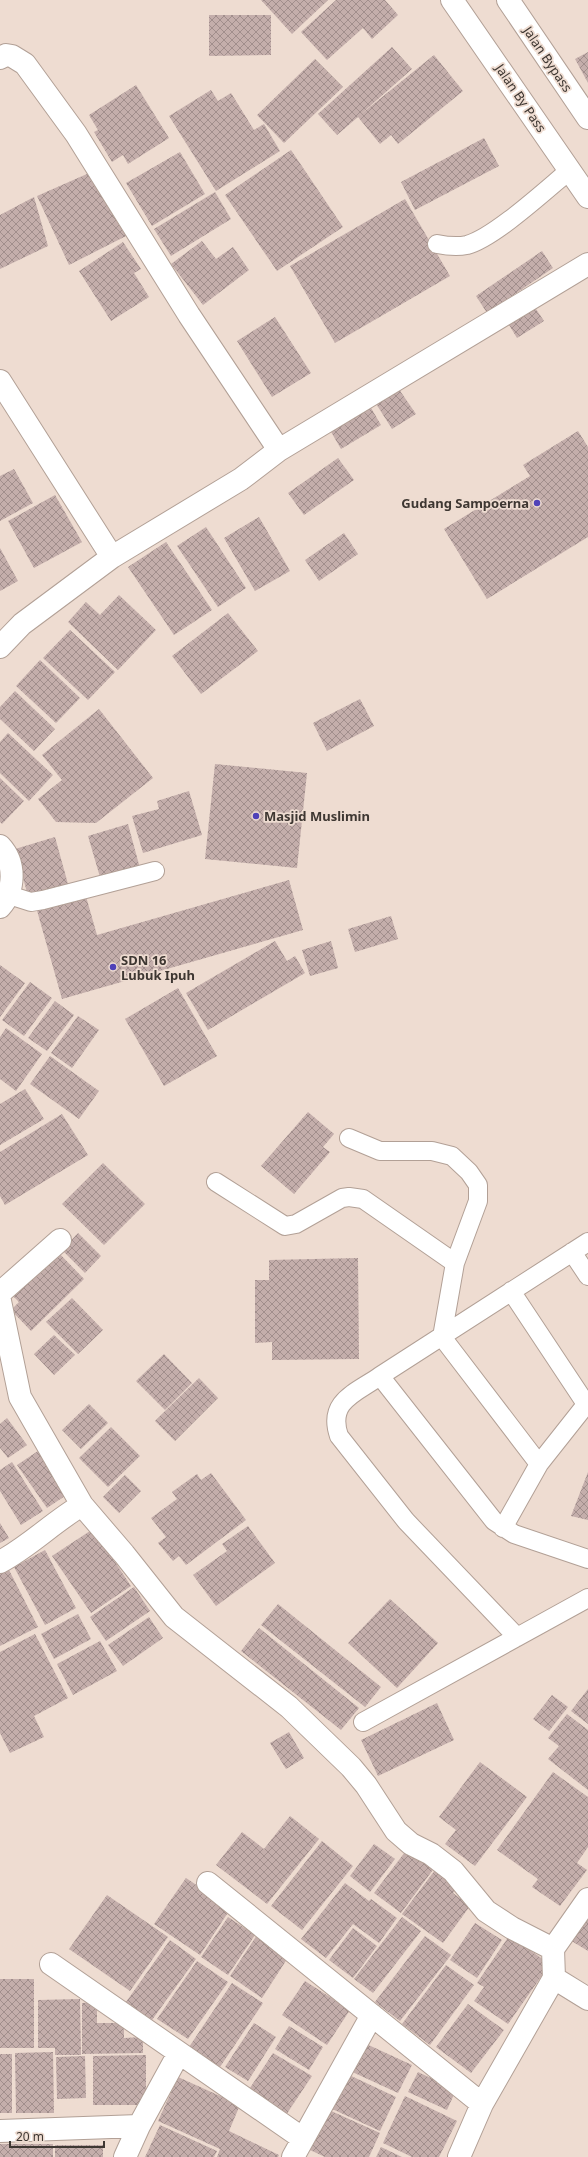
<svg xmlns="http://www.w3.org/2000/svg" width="588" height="2157" viewBox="0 0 588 2157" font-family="'Noto Sans',sans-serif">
	<defs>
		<pattern id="building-cross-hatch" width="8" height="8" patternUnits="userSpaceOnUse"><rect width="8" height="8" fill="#c4aeab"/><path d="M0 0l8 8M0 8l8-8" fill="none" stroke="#a18e8c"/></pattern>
	</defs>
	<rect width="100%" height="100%" fill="#eedcd1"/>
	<path fill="url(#building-cross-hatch)" d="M 261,0 L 328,0 L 292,34 Z
		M 336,0 L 385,0 L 398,15 L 372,39 L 363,28 L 327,60 L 301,32 Z
		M 209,15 L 271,15 L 271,55 L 209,56 Z
		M 392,47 L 412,69 L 360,115 L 434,55 L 463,91 L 398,144 L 391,135 L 380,144 L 358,117 L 337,135 L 318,114 Z
		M 588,52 L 588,83 L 575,59 Z
		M 315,59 L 343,87 L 284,143 L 257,115 Z
		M 136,85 L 169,138 L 128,164 L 123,155 L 112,162 L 94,132 L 98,130 L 89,115 Z
		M 211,90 L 218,101 L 231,93 L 254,130 L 264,124 L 280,151 L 216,191 L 169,116 Z
		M 484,138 L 499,166 L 415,210 L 401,182 Z
		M 291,150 L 343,227 L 277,271 L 225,195 Z
		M 180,152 L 205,194 L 152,226 L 126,183 Z
		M 96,170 L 130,234 L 69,265 L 37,196 Z
		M 215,192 L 231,219 L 171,256 L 154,229 Z
		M 34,197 L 48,246 L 0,269 L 0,215 Z
		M 405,199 L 450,276 L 335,343 L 290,266 Z
		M 202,241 L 216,259 L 233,247 L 249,270 L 203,305 L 171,264 Z
		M 123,242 L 141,269 L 134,273 L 149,297 L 111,321 L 79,271 Z
		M 542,251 L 553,268 L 487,313 L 476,296 Z
		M 532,303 L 544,321 L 517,338 L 506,320 Z
		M 275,317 L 311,373 L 272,397 L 237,341 Z
		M 396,385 L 416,414 L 392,429 L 373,399 Z
		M 367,401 L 381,425 L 341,449 L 327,425 Z
		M 578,431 L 588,447 L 588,537 L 487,599 L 444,529 L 530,476 L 523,465 Z
		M 338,458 L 354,480 L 304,515 L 288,493 Z
		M 14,469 L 33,503 L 0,521 L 0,476 Z
		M 55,495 L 82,542 L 34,568 L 8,521 Z
		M 259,517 L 290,571 L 255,591 L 224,538 Z
		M 206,527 L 246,588 L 218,607 L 177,546 Z
		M 344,533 L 358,554 L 319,581 L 305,560 Z
		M 166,542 L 212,610 L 174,635 L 128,567 Z
		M 0,548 L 18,581 L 0,591 Z
		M 119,595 L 156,630 L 118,670 L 68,622 L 86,602 L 100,615 Z
		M 228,613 L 258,651 L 201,694 L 172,656 Z
		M 70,630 L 115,672 L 88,700 L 43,658 Z
		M 40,660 L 80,698 L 56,723 L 16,686 Z
		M 15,691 L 55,729 L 34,751 L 0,719 L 0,707 Z
		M 360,699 L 374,726 L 327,751 L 313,723 Z
		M 99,709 L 153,778 L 96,823 L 56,822 L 38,799 L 62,780 L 42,755 Z
		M 8,733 L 53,775 L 29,801 L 0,773 L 0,742 Z
		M 215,764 L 307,773 L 297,868 L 205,859 Z
		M 0,778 L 24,801 L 2,824 L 0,822 Z
		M 189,791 L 202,835 L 143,853 L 132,816 L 159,809 L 157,801 Z
		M 128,824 L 141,872 L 102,884 L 88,836 Z
		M 55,837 L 68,884 L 28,896 L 15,849 Z
		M 289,880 L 303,930 L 62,999 L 36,907 L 85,893 L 97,935 Z
		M 391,916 L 398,939 L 355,952 L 348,929 Z
		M 275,941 L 287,961 L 295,956 L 305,973 L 208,1030 L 186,993 Z
		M 331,941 L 338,968 L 310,976 L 302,950 Z
		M 0,965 L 25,983 L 0,1017 Z
		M 30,982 L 52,998 L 24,1036 L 2,1020 Z
		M 178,988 L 217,1056 L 164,1086 L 125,1019 Z
		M 55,1001 L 74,1015 L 47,1051 L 28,1038 Z
		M 78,1016 L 99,1030 L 72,1068 L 51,1053 Z
		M 6,1028 L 42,1054 L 16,1091 L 0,1079 L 0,1037 Z
		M 50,1056 L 99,1091 L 79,1119 L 30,1084 Z
		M 25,1089 L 44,1119 L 0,1145 L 0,1104 Z
		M 308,1112 L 334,1134 L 323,1147 L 330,1152 L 294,1194 L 261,1166 Z
		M 62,1114 L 88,1155 L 5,1205 L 0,1196 L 0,1152 Z
		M 103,1163 L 145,1204 L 104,1245 L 62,1204 Z
		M 78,1233 L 101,1256 L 85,1273 L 62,1250 Z
		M 55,1249 L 84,1279 L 31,1331 L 11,1310 L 19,1302 L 10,1293 Z
		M 358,1258 L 359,1359 L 272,1360 L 272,1342 L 255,1343 L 255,1280 L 269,1280 L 269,1260 Z
		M 72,1298 L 103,1330 L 78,1354 L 46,1322 Z
		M 54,1335 L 75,1355 L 54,1375 L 34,1354 Z
		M 164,1354 L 192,1383 L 165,1410 L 136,1381 Z
		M 199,1378 L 218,1398 L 175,1441 L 155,1421 Z
		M 89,1404 L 108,1423 L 81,1449 L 62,1430 Z
		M 7,1418 L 27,1445 L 8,1458 L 0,1448 L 0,1424 Z
		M 111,1427 L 140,1456 L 108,1487 L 79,1458 Z
		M 38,1451 L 68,1494 L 47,1508 L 17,1465 Z
		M 12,1462 L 43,1511 L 21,1525 L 0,1491 L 0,1470 Z
		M 588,1472 L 588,1520 L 571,1516 Z
		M 211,1473 L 246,1520 L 186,1565 L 179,1556 L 173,1561 L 158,1543 L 166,1537 L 151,1518 L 177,1499 L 172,1492 L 197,1474 L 201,1480 Z
		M 125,1475 L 141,1491 L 119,1513 L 103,1497 Z
		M 0,1523 L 9,1538 L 0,1543 Z
		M 248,1526 L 275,1563 L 216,1606 L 193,1575 L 227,1551 L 222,1544 Z
		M 93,1529 L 131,1586 L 91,1613 L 52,1556 Z
		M 45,1550 L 76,1608 L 45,1625 L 14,1567 Z
		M 8,1568 L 38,1627 L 0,1646 L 0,1571 Z
		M 134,1587 L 150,1611 L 106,1641 L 90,1617 Z
		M 390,1599 L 438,1643 L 397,1688 L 348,1643 Z
		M 278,1604 L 381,1687 L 365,1707 L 261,1625 Z
		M 78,1614 L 91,1639 L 54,1659 L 41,1634 Z
		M 149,1617 L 163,1638 L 123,1666 L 108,1645 Z
		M 259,1628 L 359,1708 L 341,1730 L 241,1651 Z
		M 35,1634 L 68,1698 L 34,1716 L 44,1737 L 10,1753 L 0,1733 L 0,1652 Z
		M 100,1641 L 117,1671 L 73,1695 L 57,1664 Z
		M 588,1689 L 588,1724 L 571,1711 Z
		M 552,1695 L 568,1707 L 549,1731 L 533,1719 Z
		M 437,1703 L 454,1740 L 378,1776 L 361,1740 Z
		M 567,1714 L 588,1730 L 588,1790 L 548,1759 L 559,1746 L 548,1738 Z
		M 289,1732 L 304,1758 L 286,1769 L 270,1743 Z
		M 480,1762 L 527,1797 L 475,1866 L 445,1844 L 456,1830 L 439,1817 Z
		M 553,1772 L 588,1797 L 588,1847 L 577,1863 L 587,1870 L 560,1906 L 532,1887 L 538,1879 L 497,1850 Z
		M 290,1816 L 319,1839 L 267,1904 L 216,1865 L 242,1832 L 264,1849 Z
		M 322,1841 L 353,1866 L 302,1930 L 271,1906 Z
		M 374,1844 L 395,1859 L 370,1892 L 350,1876 Z
		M 408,1848 L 435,1867 L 401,1913 L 374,1893 Z
		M 435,1870 L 458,1886 L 453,1893 L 470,1906 L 443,1943 L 402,1914 Z
		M 186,1878 L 231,1908 L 200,1955 L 154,1924 Z
		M 345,1883 L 369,1901 L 371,1899 L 397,1918 L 379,1943 L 353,1924 L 326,1958 L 301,1939 Z
		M 107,1895 L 168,1937 L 130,1991 L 69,1949 Z
		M 588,1913 L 588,1951 L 570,1940 Z
		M 228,1917 L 255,1935 L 228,1975 L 201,1957 Z
		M 402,1917 L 421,1931 L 373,1993 L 354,1979 Z
		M 475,1923 L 502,1940 L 477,1978 L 450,1960 Z
		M 353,1928 L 377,1946 L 353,1978 L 329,1960 Z
		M 257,1935 L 289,1956 L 262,1998 L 230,1976 Z
		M 425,1936 L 451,1955 L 400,2021 L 375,2002 Z
		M 509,1936 L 550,1964 L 508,2024 L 474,2001 L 484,1987 L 477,1983 Z
		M 170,1940 L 196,1959 L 152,2020 L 126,2002 Z
		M 197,1961 L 228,1982 L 188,2039 L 157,2019 Z
		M 446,1965 L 474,1985 L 430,2045 L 402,2024 Z
		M 0,1979 L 34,1979 L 34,2048 L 0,2048 Z
		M 305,1981 L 350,2010 L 327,2045 L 282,2015 Z
		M 232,1983 L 263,2003 L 220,2067 L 189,2047 Z
		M 80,1999 L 81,2055 L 55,2055 L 55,2048 L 38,2048 L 38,2000 Z
		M 97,2002 L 97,2023 L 124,2023 L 124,2038 L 143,2037 L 143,2053 L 82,2054 L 82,2003 Z
		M 468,2004 L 504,2030 L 471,2073 L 436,2047 Z
		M 254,2023 L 276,2037 L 248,2081 L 225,2067 Z
		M 289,2026 L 323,2047 L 309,2070 L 275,2049 Z
		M 362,2042 L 412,2065 L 398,2093 L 348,2070 Z
		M 53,2052 L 54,2113 L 16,2113 L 15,2053 Z
		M 273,2053 L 312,2076 L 286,2115 L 248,2091 Z
		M 0,2054 L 12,2054 L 12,2113 L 0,2113 Z
		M 146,2055 L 146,2105 L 93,2105 L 93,2056 Z
		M 85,2056 L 86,2098 L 57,2099 L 56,2057 Z
		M 418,2072 L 456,2090 L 447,2110 L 408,2092 Z
		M 347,2074 L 396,2097 L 380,2131 L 330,2108 Z
		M 178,2077 L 240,2105 L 229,2131 L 279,2155 L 278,2157 L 217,2157 L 220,2149 L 158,2121 Z
		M 405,2096 L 457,2121 L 439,2157 L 412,2157 L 383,2143 Z
		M 329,2110 L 380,2133 L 369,2157 L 325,2157 L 310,2150 Z
		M 160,2125 L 217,2151 L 214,2157 L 145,2157 Z
		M 0,2144 L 53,2144 L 53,2157 L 0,2157 Z
		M 55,2145 L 103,2145 L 103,2157 L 55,2157 Z
		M 381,2147 L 402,2157 L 376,2157 Z"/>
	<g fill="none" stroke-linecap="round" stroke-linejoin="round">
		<g stroke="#b2a096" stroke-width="20">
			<path id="lane" d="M 437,244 C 447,246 457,247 467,245 C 494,238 547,189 570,170
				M 9,895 L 31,902 L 43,900 L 155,871
				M 349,1138 L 380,1151 L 432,1151 L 452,1156 L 469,1172 L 478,1185 L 478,1201 L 455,1263 L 442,1337 L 539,1464 L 503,1528
				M 216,1182 L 285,1226 L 296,1224 L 342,1198 L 349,1197 L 363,1199 L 455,1263
				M 588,1242 L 380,1376 L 494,1521 L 514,1534 L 588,1559
				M 572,1252 L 588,1276
				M 511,1291 L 586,1404
				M 380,1376 C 356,1393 327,1401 339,1436 L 406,1521 L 517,1637
				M 539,1464 L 588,1402
				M 363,1722 L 588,1598"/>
		</g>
		<g stroke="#b2a096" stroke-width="24">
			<path id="street" d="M 0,58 L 6,55 L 12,56 L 25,64 L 76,134 L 189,315 L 279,450
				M 0,381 L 112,557
				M 0,647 L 22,624 L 112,557 L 241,479 L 279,450 L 588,264
				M 0,846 C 16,863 15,890 0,907
				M 0,1293 L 60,1240
				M 0,1301 L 20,1397 L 82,1505 L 124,1554 L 174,1617 L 289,1707 L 351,1767 L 366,1785 L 396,1831 L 411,1844 L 431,1854 L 453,1871 L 486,1911 L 512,1928 L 553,1949 L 554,1978 L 482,2104 L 459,2157
				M 0,1562 C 30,1546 53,1522 82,1505
				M 208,1883 L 482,2104
				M 553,1949 L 588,1899
				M 51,1964 L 302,2138
				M 554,1978 L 588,1999
				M 0,2131 L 139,2126
				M 125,2157 L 139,2126 L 179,2053
				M 293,2157 L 372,2015"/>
		</g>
		<g stroke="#b2a096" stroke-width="24">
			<path id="highway" d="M 452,0 L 588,197
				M 508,0 L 588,118"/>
		</g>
		<use href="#lane" stroke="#fff" stroke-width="18"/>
		<use href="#street" stroke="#fff" stroke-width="22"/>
		<use href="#highway" stroke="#fff" stroke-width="22"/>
	</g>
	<g fill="#4f41b8" stroke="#eedcd1" stroke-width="1.5">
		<circle cx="537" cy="503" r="4"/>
		<circle cx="256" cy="816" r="4"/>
		<circle cx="113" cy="967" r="4"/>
	</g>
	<g text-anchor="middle" stroke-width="3.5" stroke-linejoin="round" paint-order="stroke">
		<g font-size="13" fill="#3e3732" stroke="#eedcd1">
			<text transform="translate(548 59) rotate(56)" y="5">Jalan Bypass</text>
			<text transform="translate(521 98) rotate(56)" y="5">Jalan By Pass</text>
		</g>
		<g font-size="13" font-weight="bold" fill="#3e3732" stroke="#eedcd1" text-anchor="start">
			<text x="529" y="508" text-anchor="end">Gudang Sampoerna</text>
			<text x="264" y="821">Masjid Muslimin</text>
			<text x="121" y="965">SDN 16<tspan x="121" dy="15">Lubuk Ipuh</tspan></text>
		</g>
	</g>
	<path d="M10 2141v6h94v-6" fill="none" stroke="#3e3732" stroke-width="2"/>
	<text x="16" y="2141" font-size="12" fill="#3e3732" stroke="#eedcd1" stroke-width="3" paint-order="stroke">20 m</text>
</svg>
